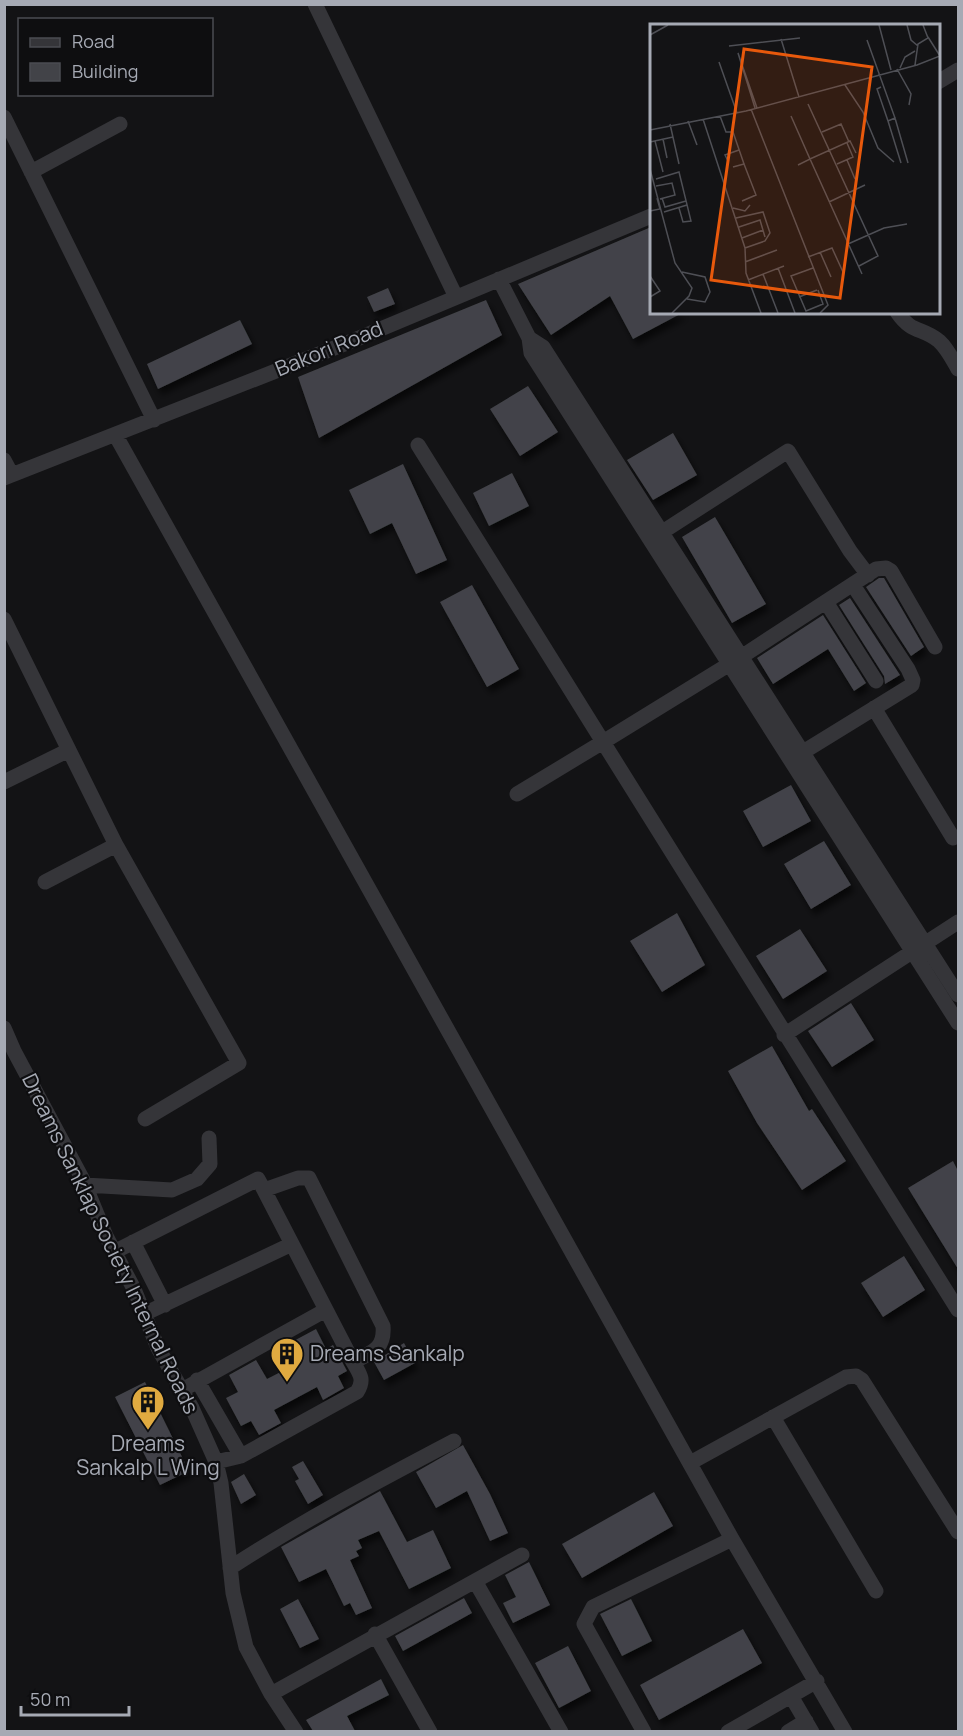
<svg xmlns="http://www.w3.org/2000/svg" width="963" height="1736" viewBox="0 0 963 1736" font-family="Manrope,sans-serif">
	<defs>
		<filter id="shadow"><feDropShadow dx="3.5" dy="6" stdDeviation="3" flood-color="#0009"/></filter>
	</defs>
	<rect width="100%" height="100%" fill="#131315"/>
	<path fill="#424348" filter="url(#shadow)" d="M 651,227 L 651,312 L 684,312 L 633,339 L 610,296 L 551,335 L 518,284 Z
		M 388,288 L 395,304 L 374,312 L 367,297 Z
		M 486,300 L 502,335 L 319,438 L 298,377 Z
		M 240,320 L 252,344 L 158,389 L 147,364 Z
		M 528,386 L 558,432 L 520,456 L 490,409 Z
		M 673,433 L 697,475 L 653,500 L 627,460 Z
		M 403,464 L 447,560 L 416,574 L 392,523 L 370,534 L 349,490 Z
		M 512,473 L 529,506 L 489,526 L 473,493 Z
		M 715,517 L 766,604 L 732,623 L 682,537 Z
		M 879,578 L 884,578 L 924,647 L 911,656 L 866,587 Z
		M 472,585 L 519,669 L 487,687 L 440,602 Z
		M 850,598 L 900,675 L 885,684 L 884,676 L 839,605 Z
		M 823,615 L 866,683 L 854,691 L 828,649 L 773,684 L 757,658 Z
		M 791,785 L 811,821 L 763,847 L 743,811 Z
		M 824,841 L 851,885 L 811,909 L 784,864 Z
		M 677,913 L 705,965 L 662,992 L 630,941 Z
		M 800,929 L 827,971 L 783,999 L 756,956 Z
		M 851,1003 L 874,1040 L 832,1067 L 808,1031 Z
		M 772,1046 L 809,1111 L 812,1109 L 846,1161 L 802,1190 L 757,1123 L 728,1071 Z
		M 953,1161 L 958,1171 L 958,1269 L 908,1188 Z
		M 904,1256 L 925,1290 L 883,1317 L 861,1283 Z
		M 316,1329 L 326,1349 L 333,1345 L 347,1371 L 338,1376 L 344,1388 L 323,1400 L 317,1387 L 274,1410 L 281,1423 L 259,1435 L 251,1421 L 241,1426 L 226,1398 L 238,1392 L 229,1375 L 256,1360 L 267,1379 L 298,1363 L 288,1344 Z
		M 404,1343 L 415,1363 L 384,1380 L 374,1362 Z
		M 145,1382 L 189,1471 L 160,1485 L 115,1397 Z
		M 463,1445 L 490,1494 L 508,1533 L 490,1541 L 467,1491 L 436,1508 L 416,1472 Z
		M 303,1461 L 323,1495 L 308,1504 L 295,1481 L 299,1479 L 292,1467 Z
		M 244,1474 L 256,1495 L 241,1504 L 231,1482 Z
		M 380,1491 L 407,1542 L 433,1530 L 451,1568 L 409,1589 L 379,1531 L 358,1540 L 362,1548 L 356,1551 L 359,1556 L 350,1560 L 372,1608 L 356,1615 L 350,1603 L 344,1606 L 326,1569 L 299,1582 L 281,1547 Z
		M 654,1492 L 673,1526 L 582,1578 L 562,1544 Z
		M 529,1562 L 550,1605 L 513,1623 L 503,1603 L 516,1597 L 505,1575 Z
		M 464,1598 L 472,1613 L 403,1651 L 395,1636 Z
		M 298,1599 L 319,1639 L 300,1648 L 280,1609 Z
		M 631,1599 L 652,1641 L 622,1656 L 600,1614 Z
		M 743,1629 L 762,1663 L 659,1720 L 640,1685 Z
		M 568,1646 L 591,1691 L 559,1708 L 535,1663 Z
		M 381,1679 L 389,1695 L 347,1716 L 355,1731 L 313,1731 L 306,1720 Z"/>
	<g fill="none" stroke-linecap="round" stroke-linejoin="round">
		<path stroke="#353539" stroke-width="15" d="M 315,4 L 456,297
			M 938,82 L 958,70
			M 4,117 L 154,420
			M 31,172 L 120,124
			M 499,279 L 529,338 L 531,353 L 958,1023
			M 897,312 C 912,334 922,327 939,341 C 947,348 953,360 958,369
			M 529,338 L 543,347 L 958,995
			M 116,436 L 732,1539 L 845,1732
			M 418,445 L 603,742 L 741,657 L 876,569 L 886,568 L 891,571 L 935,647
			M 4,460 L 12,475
			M 4,478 L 352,341 L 651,216
			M 653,538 L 788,451 L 850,551 L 868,575
			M 826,602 L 876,681
			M 4,619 L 116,845 L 45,882
			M 874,708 L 953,838
			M 795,757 L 912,685 L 913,680 L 908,669 L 853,585
			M 4,782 L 69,750
			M 517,794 L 603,742 L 958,1310
			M 116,845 L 239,1063 L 145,1119
			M 4,1028 L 14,1051 L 83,1180 L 106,1236 L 134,1289 L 158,1348 L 192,1408 L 216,1462 L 221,1483 L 233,1593 L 246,1647 L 271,1694 L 296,1732
			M 784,1035 L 958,922
			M 85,1185 L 172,1190 L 197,1179 L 210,1164 L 209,1138
			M 264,1190 L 292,1244
			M 133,1242 L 165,1305
			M 114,1252 L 258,1179 L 264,1190 L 298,1178 L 309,1178 L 383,1326 C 385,1349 372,1352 353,1362 C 360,1374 365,1380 357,1392 L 241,1456 L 216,1462
			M 144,1314 L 292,1244 L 353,1362
			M 197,1380 L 241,1456
			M 182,1390 L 324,1311
			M 773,1417 L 876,1591
			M 690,1463 L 846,1377 L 856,1376 L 862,1380 L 958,1532
			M 230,1568 C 302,1521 378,1481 454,1441
			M 475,1581 L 561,1732
			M 375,1634 L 430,1732
			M 271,1694 L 522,1555
			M 791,1696 L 812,1732
			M 644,1732 L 584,1624 L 593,1607 L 732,1539
			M 728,1732 L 817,1681
			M 788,1732 L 806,1721"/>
	</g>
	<defs>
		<g id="building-pin" transform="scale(1.725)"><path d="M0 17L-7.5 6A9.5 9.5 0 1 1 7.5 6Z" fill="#e0aa40" stroke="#0e0e10"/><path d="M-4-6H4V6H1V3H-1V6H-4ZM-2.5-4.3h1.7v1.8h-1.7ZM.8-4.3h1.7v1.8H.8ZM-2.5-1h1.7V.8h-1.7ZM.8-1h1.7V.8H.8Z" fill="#111"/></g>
	</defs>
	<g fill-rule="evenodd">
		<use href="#building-pin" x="287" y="1354"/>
		<use href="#building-pin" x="148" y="1402"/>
	</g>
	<g text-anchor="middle" stroke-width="4.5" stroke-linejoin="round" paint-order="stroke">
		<g font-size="21" fill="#a6aab4" stroke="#0e0e10">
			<text transform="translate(329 349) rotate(-22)" y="7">Bakori Road</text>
			<text transform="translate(110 1244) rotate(64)" y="7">Dreams Sanklap Society Internal Roads</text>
		</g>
		<g font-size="21" fill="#a6aab4" stroke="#0e0e10" text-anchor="start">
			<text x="310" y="1361">Dreams Sankalp</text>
			<text x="148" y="1451" text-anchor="middle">Dreams<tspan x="148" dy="24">Sankalp L Wing</tspan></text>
		</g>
	</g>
	<g transform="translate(650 24)">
		<rect width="290" height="290" fill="#131315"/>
		<path fill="none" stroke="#4e4f55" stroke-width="1.5" d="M 229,1 L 241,46M 257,1 L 261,16 L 268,22M 0,11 L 18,1M 131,15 L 149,73M 217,16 L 245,94 L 238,97 L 227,65 L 231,63M 79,22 L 150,14M 69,38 L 87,89M 265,41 L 268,20 L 278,14 L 273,1M 250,44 L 255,33 L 265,27M 247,45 L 261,70 L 259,81M 195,61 L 213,88 L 228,124 L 244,138M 158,80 L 228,232 L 209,242M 105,84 L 88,29 L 107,84M 101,85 L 178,281 L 170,289M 70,92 L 76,108 L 83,108 L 94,140 L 83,143M 141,92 L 160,135 L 200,117 L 206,129M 245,94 L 258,139M 53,95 L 95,224 L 96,249 L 111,289M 38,97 L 47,121M 238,97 L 251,139M 20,100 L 29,140M 0,106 L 96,87 L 267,41 L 290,32 L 278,13M 172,108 L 191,100 L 199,118M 13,115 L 17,134M 5,117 L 13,148M 0,118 L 23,113M 197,136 L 205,155M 78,137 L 75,131 L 89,126M 187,140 L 203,133 L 197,119M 148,141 L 160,135 L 212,250M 0,145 L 25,239 L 42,264 L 39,272 L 22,289M 6,155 L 29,148 L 41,197 L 33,198 L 29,184M 6,162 L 22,159 L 25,171 L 10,175M 12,174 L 15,183 L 36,177M 92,177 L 106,171 L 94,140M 179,178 L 215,161M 83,184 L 95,187 L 100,181M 0,187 L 10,185 L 7,174M 14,188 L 37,181M 86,194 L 113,188 L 120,209 L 115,217 L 95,224M 89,203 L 110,196 L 115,213M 92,214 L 113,206M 198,220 L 234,204 L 257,200M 170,228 L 181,253M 158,233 L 182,224 L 193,248M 95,238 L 127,226M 128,244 L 145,289M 163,244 L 141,252 L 156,287 L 173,280 L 168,266M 32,248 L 55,253 L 60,268 L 55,278 L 37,275M 113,250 L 128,289M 0,252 L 10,267 L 0,273M 98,256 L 134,242M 149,273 L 167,266"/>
		<path fill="#e8590c" fill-opacity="0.15" stroke="#e8590c" stroke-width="3" d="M 94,25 L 222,43 L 190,274 L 61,256 Z"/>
		<rect width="290" height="290" fill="none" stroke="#a6aab4" stroke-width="3"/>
	</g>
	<rect width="963" height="1736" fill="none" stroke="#a6aab4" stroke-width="12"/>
	<rect x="18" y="18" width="195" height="78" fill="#0e0e10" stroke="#4b4c52" stroke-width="1.5"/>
	<rect x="30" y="38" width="30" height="9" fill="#353539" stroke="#4b4c52" stroke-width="1.5"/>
	<text x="72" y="48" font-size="18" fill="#a6aab4">Road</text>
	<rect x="30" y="63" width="30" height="18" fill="#424348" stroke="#4b4c52" stroke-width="1.5"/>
	<text x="72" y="78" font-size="18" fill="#a6aab4">Building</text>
	<path d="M21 1706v9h108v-9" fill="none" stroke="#a6aab4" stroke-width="3"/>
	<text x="30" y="1706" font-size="18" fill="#a6aab4" stroke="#0e0e10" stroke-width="4.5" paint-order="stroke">50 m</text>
</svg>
